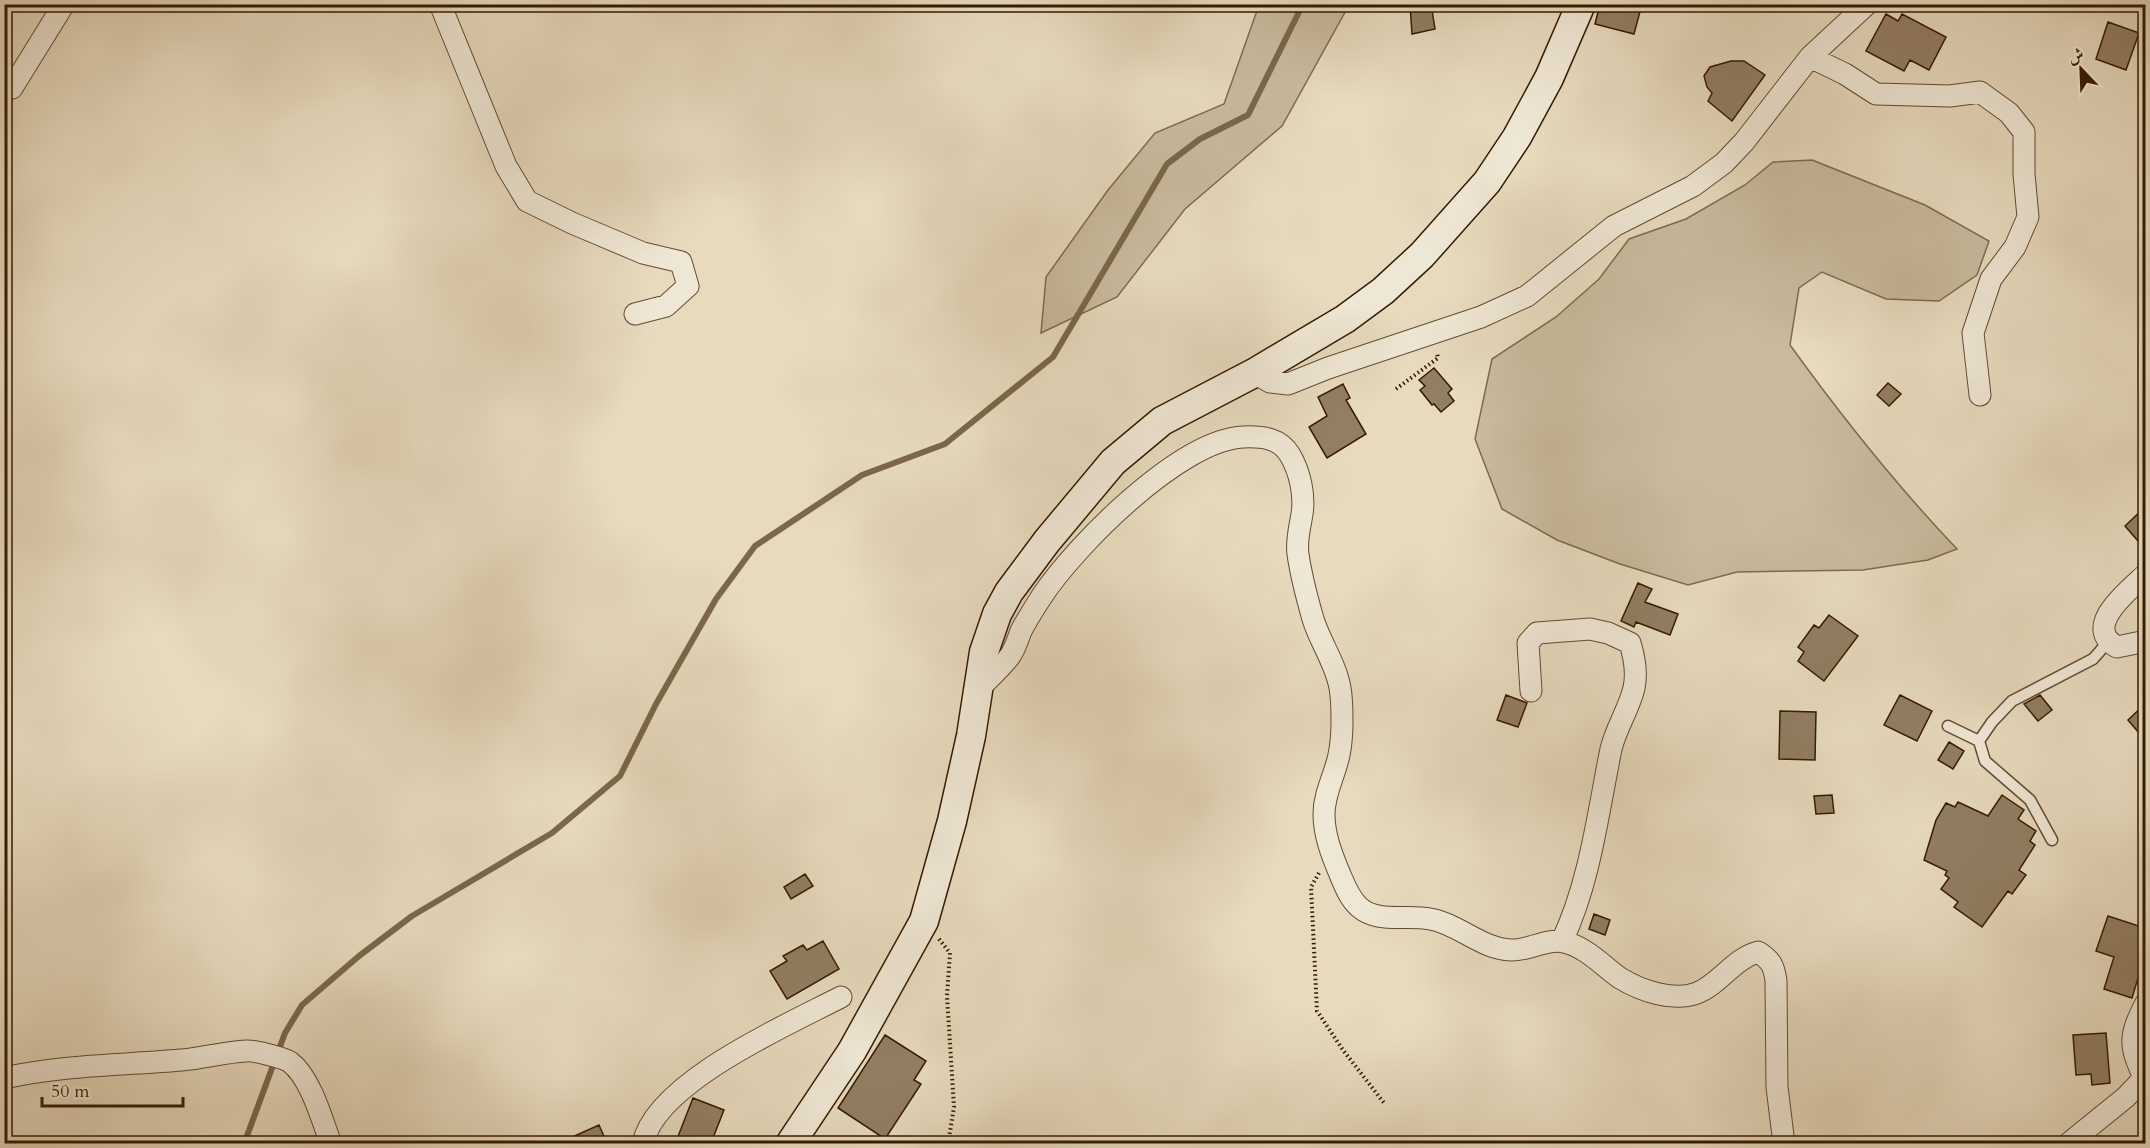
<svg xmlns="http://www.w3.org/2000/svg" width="2150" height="1148" viewBox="0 0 2150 1148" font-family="Cardo,Amiri,serif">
	<rect width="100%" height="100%" fill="#e7dabe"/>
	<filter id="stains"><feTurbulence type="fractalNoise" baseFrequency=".00333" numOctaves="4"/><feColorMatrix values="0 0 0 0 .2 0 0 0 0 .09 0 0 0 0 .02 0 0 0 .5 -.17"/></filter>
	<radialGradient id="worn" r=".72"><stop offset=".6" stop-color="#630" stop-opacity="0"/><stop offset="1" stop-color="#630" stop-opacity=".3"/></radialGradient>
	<path fill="#c9ba9e" stroke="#7f6a4f" stroke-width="1.5" d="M 1259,5 L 1349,5 L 1282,126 L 1185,209 L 1117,297 L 1041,333 L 1046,277 L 1108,190 L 1155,133 L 1224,104 Z
		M 1812,160 L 1925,205 L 1989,241 L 1977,275 L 1939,301 L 1886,299 L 1822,272 L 1799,288 L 1790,345 C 1842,417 1896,485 1957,549 L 1928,560 L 1863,570 L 1737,572 L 1688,585 L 1620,564 L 1557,540 L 1502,509 L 1475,439 L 1492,359 L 1556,317 L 1599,279 L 1629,239 L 1686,219 L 1745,185 L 1773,162 Z"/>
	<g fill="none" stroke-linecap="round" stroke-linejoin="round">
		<path stroke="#7b674b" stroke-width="6" d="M 244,1144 L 285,1033 L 302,1005 L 359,956 L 412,916 L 552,833 L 620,776 L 656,704 L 716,599 L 755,546 L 862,475 L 945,444 L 1053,357 L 1167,164 L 1200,139 L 1248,115 L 1303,4"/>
	</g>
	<path fill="#927e63" stroke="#351b00" stroke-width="1.5" d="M 1410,4 L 1431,4 L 1435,29 L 1412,34 Z
		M 1600,4 L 1642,4 L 1634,34 L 1595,24 Z
		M 1886,14 L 1898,21 L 1902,14 L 1946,37 L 1929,70 L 1910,60 L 1904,71 L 1866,51 Z
		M 2108,22 L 2139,33 L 2126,70 L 2096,59 Z
		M 1731,61 L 1744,61 L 1765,75 L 1732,121 L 1708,101 L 1712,93 L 1707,87 L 1704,76 L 1710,67 Z
		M 1434,368 L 1452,389 L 1448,393 L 1454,401 L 1441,412 L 1434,404 L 1432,405 L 1420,390 L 1425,386 L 1419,380 Z
		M 1888,383 L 1901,394 L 1889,406 L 1877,395 Z
		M 1343,384 L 1350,398 L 1346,400 L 1366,434 L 1327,458 L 1309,427 L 1327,416 L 1318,397 Z
		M 2145,507 L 2145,549 L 2125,526 Z
		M 1638,583 L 1652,589 L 1645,602 L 1678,614 L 1670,635 L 1636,622 L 1634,627 L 1621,621 Z
		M 1829,615 L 1858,636 L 1824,681 L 1798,661 L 1804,652 L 1798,647 L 1814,625 L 1819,628 Z
		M 1506,695 L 1527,703 L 1518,727 L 1497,720 Z
		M 1900,695 L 1932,711 L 1917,741 L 1884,725 Z
		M 2040,695 L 2052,710 L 2038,721 L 2024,704 Z
		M 2145,704 L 2145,740 L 2128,720 Z
		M 1780,711 L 1816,712 L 1815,760 L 1779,759 Z
		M 1949,742 L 1964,751 L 1953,769 L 1938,760 Z
		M 1832,795 L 1834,813 L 1816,814 L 1814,796 Z
		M 2002,795 L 2024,810 L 2018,819 L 2036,831 L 2030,841 L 2035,845 L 2019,870 L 2026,875 L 2012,894 L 2008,891 L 1982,927 L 1954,907 L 1958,902 L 1941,889 L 1949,878 L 1945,875 L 1947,871 L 1924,860 L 1936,820 L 1946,803 L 1955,807 L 1958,802 L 1988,816 Z
		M 805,874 L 813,886 L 791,899 L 784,887 Z
		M 1594,914 L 1610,920 L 1605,935 L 1589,929 Z
		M 2108,916 L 2145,928 L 2145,955 L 2132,998 L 2104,989 L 2114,957 L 2096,951 Z
		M 823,941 L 839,969 L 787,999 L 770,971 L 787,961 L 783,956 L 803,945 L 807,950 Z
		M 2106,1033 L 2110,1083 L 2092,1085 L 2091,1074 L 2076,1075 L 2073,1035 Z
		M 885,1035 L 926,1061 L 914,1080 L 921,1084 L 885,1139 L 838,1108 Z
		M 693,1098 L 724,1110 L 711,1143 L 689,1143 L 677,1139 Z
		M 599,1125 L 607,1143 L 559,1143 Z"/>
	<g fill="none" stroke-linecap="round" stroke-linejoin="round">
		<g stroke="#624b30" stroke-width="13">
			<path id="service" d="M 1948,726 L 1979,741 L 1992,722 L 2012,701 L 2093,659 L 2108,642
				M 1979,741 L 1985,761 L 2030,800 L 2052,840"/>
		</g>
		<g stroke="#624b30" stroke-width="23">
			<path id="minor" d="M 440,4 L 506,166 L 527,201 L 572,223 L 643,253 L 681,262 L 688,286 L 666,306 L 635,314
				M 1810,57 L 1845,74 L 1876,94 L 1950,96 L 1980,92 L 2009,113 L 2024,132 L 2024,174 L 2028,217 L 2015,247 L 1991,279 L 1973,333 L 1980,395
				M 4,86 L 12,88 L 64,4
				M 1254,373 L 1270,382 L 1288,384 L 1328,368 L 1481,317 L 1527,296 L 1614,226 L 1693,186 L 1724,163 L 1744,142 L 1810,57 L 1867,4
				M 2146,574 C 2129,590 2081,627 2117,647 L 2146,641
				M 978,690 C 988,679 1001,668 1010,656 C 1015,649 1018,639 1021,631 C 1027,619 1035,607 1042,596 C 1076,545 1180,440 1243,437 C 1262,436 1280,438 1290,455 C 1300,472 1305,495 1302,514 C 1300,527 1296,541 1298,554 C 1301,576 1307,598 1313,619 C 1320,642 1336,664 1340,688 C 1342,698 1342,711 1342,722 C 1342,732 1341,745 1339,755 C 1335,775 1324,793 1324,814 C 1324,834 1331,853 1339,872 C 1344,884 1349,898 1359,907 C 1378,924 1407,914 1430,919 C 1459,924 1481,949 1511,950 C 1528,951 1547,938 1564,942 C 1586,947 1603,966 1620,978 C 1641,991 1674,1002 1697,993 C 1720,984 1733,959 1758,952 C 1771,960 1774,966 1776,981 L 1777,1087 L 1784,1144
				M 1531,691 L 1528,643 L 1537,633 L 1590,629 L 1608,633 L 1630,643 C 1634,656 1637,674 1634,688 C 1629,709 1616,728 1611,749 C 1598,813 1590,882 1562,941
				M 2146,1003 C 2127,1039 2130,1047 2146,1082
				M 4,1078 C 63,1065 122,1065 182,1060 C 204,1058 225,1052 246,1051 C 253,1050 284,1058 290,1062 C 311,1078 322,1120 331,1144
				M 643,1144 C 654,1083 789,1024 841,997
				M 2068,1144 L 2126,1097 L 2144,1078"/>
		</g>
		<g stroke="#351b00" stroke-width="31">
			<path id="secondary" d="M 790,1144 L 852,1051 L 924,921 L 952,821 L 971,736 L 984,652 L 997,614 L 1009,592 L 1047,541 L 1113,462 L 1162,421 L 1254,373 L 1345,319 L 1383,291 L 1422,255 L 1487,182 L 1517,137 L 1549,78 L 1581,4"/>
		</g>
		<path stroke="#351b00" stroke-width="4" stroke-dasharray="1.5 3" stroke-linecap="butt" d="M 1396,389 L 1438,358 L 1437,352
			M 1319,873 L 1311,887 L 1317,1011 L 1343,1050 L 1384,1103
			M 939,939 L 950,953 L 947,996 L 954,1107 L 948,1144"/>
		<use href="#service" stroke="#efe7d5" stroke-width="10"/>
		<use href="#minor" stroke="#efe7d5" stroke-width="21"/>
		<use href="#secondary" stroke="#efe7d5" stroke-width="28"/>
	</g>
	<rect width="2150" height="1148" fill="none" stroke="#e7dabe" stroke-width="24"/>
	<rect x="6" y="6" width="2138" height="1136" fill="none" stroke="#351b00" stroke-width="3"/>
	<rect x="12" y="12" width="2126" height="1124" fill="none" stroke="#351b00" stroke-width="1.5"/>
	<g transform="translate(2081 69) rotate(337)" stroke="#efe7d5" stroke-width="4.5" paint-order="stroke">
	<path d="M0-4.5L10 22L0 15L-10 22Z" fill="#351b00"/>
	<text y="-9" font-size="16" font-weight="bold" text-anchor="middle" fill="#351b00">ش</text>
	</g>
	<path d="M42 1097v9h141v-9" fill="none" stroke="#351b00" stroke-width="3"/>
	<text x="51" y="1097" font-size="18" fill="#351b00" stroke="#efe7d5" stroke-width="4.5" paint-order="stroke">50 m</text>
	<rect width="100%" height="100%" filter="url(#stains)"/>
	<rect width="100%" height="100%" fill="url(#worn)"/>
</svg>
